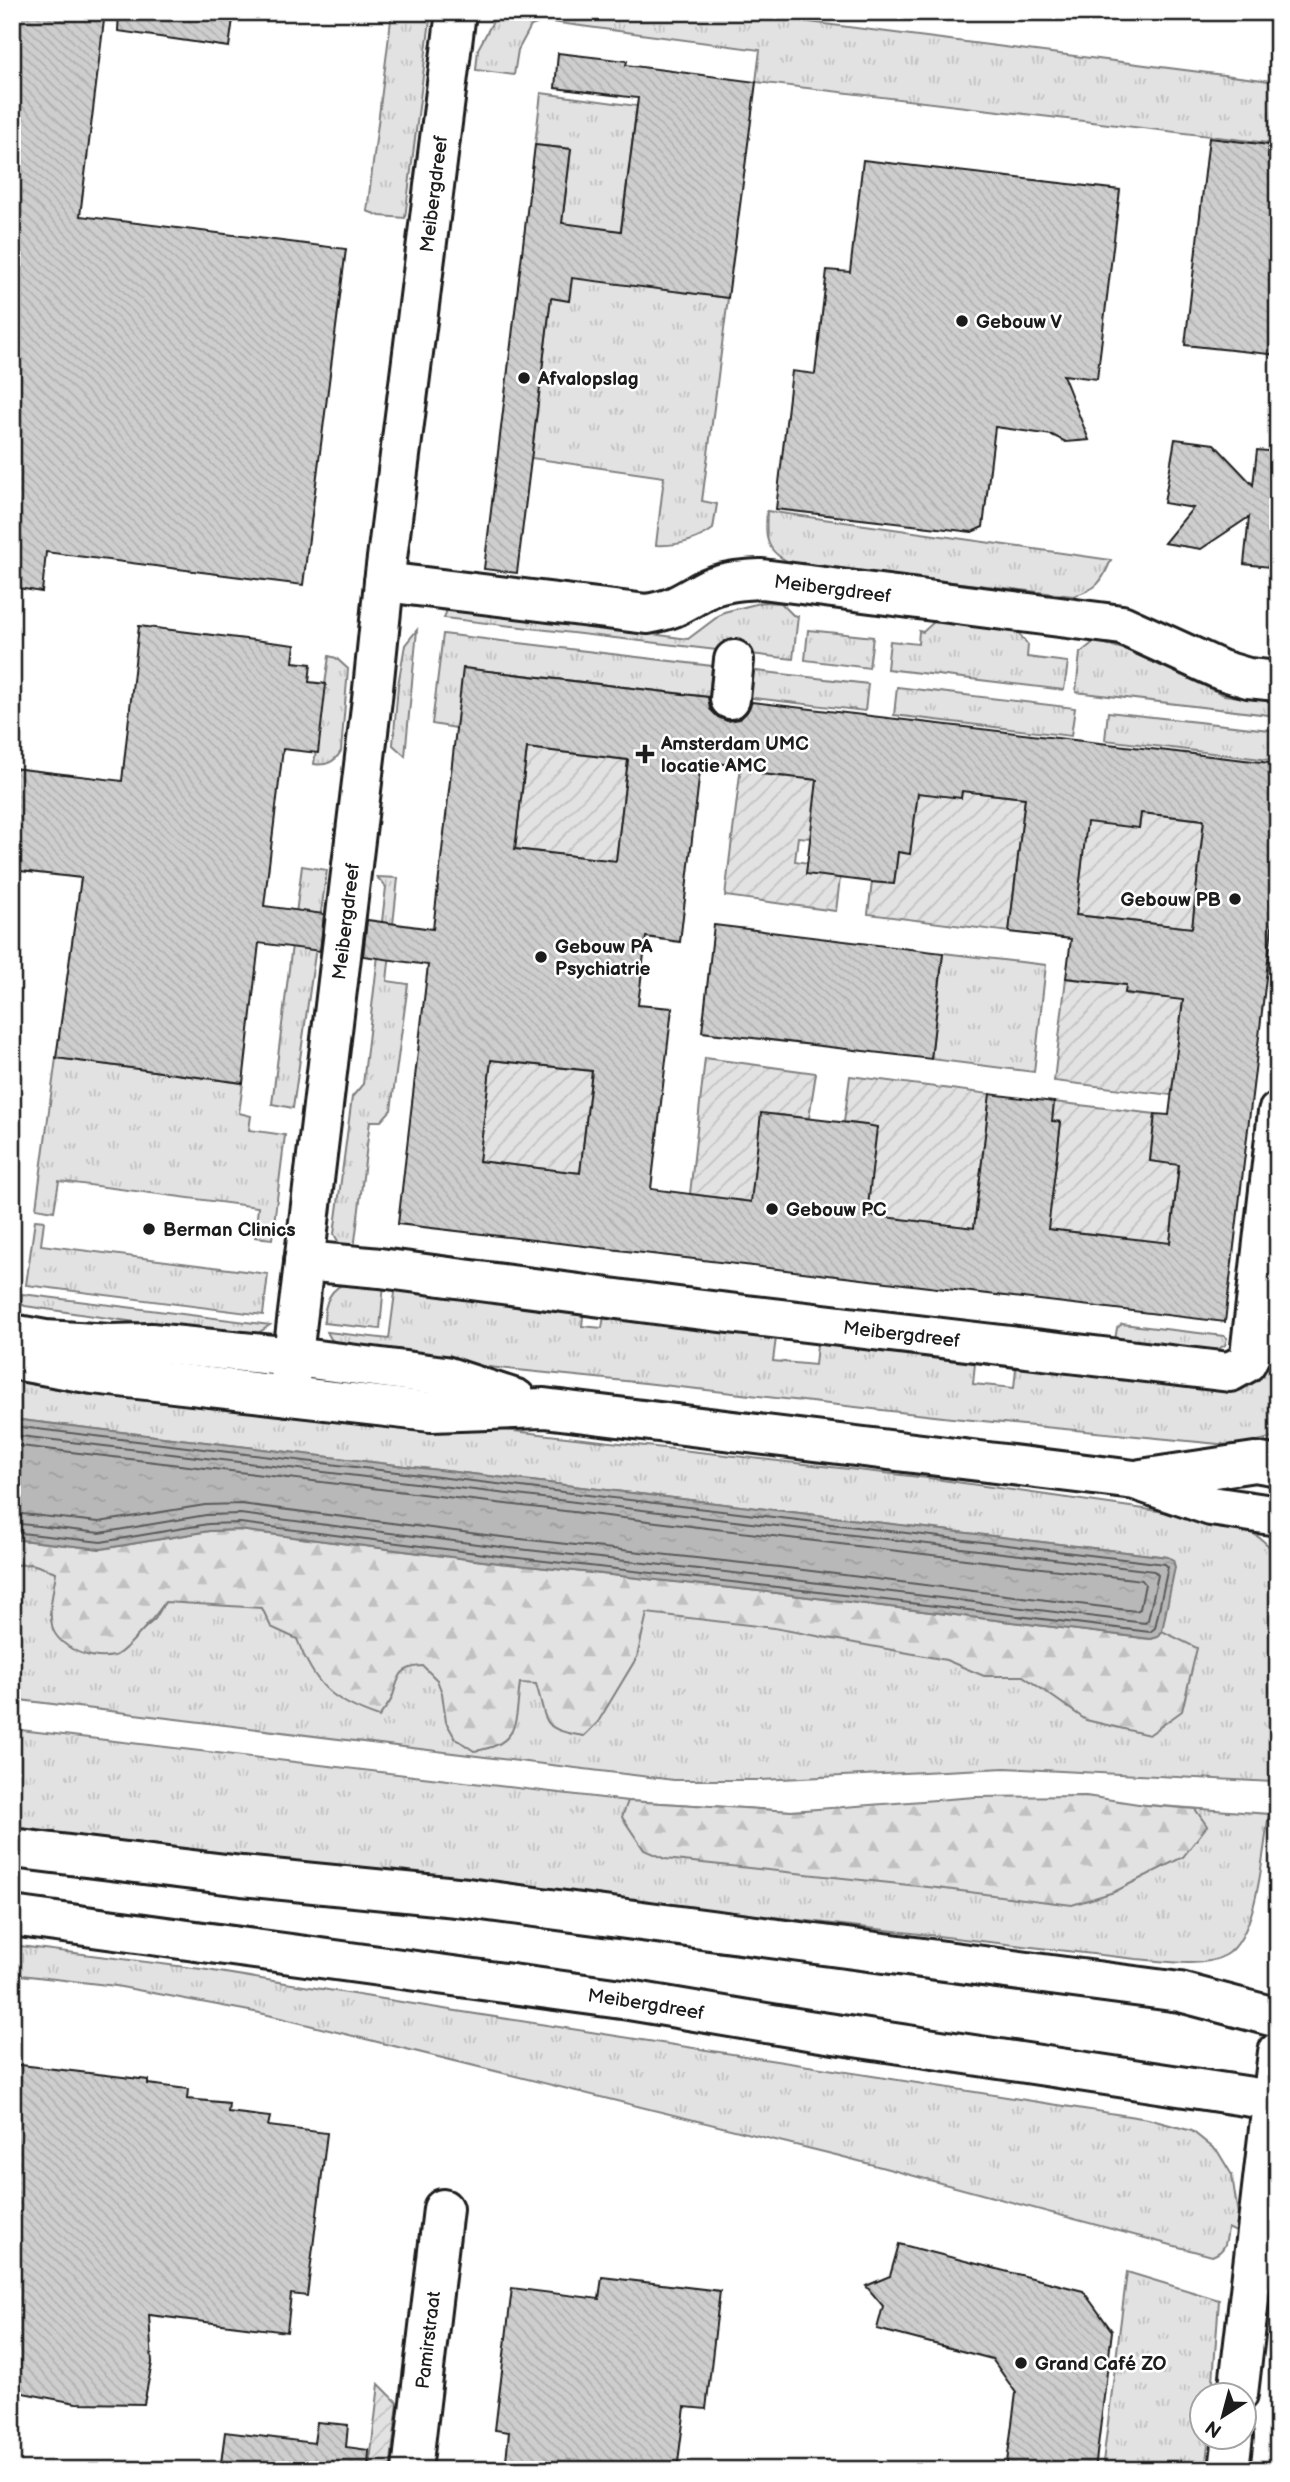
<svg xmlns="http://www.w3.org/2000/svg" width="1290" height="2482" viewBox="0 0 1290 2482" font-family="'Balsamiq Sans',sans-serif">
	<defs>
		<pattern id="grass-tufts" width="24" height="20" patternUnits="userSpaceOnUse" patternTransform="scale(1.75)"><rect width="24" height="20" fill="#e2e2e2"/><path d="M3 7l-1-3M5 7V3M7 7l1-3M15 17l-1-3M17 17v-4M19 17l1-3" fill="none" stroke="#c1c1c1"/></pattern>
		<pattern id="forest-firs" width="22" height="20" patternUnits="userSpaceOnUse" patternTransform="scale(1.75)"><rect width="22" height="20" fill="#e2e2e2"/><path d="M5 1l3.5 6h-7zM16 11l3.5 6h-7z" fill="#c1c1c1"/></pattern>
		<pattern id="garden-furrows" width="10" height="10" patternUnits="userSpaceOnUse" patternTransform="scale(1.75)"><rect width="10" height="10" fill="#e2e2e2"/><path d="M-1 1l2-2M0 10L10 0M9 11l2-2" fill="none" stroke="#c1c1c1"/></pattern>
		<pattern id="water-ripples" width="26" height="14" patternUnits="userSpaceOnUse" patternTransform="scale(1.75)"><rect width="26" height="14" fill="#b8b8b8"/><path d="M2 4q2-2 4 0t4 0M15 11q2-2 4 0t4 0" fill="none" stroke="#9e9e9e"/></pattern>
		<pattern id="building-back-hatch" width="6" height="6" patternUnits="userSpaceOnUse" patternTransform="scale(1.75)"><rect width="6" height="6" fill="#cecece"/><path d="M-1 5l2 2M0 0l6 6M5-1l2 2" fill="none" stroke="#b0b0b0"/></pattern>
	</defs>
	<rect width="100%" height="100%" fill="#fff"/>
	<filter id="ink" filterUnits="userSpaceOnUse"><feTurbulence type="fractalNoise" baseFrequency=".0143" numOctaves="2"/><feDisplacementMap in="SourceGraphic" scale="14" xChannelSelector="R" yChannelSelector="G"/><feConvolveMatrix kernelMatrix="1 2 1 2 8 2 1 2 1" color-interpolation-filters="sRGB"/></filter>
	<g filter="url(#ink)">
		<path fill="url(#grass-tufts)" stroke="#7f7f7f" stroke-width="2" d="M 392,12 L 431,12 L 405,218 L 380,216 L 367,211 Z
			M 498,12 L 731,12 L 1278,82 L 1278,137 L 1276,144 L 756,82 L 760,50 L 544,21 L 531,26 L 518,50 L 514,75 L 476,70 L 478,49 Z
			M 541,93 L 637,106 L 614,283 L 728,298 L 702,501 L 717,504 L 713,529 C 695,542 677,546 656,545 L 664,477 L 531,458 L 551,298 L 578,226 L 562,223 L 571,149 L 535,145 Z
			M 767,511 L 1111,560 C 1101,584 1097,589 1073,596 L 794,564 C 765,553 765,538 767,511 Z
			M 764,602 L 781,603 L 793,615 L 798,616 L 793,659 L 444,618 L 447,610 L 455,607 L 688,639 L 724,612 Z
			M 935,621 L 1017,631 L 1028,645 L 1027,657 L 1068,662 L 1064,690 L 887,669 L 890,641 L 918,644 L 919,631 L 923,632 Z
			M 417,630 L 405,756 L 393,745 L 398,685 L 405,645 Z
			M 808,630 L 873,637 L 869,668 L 805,660 Z
			M 443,634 L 712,666 L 709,697 L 464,668 L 456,728 L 432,724 Z
			M 1095,641 L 1127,650 L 1224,695 L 1278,702 L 1278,716 L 1076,692 L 1080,653 Z
			M 329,656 L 336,658 L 348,669 L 341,751 C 335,762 326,766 314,764 Z
			M 748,670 L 868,684 L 865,711 L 745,697 Z
			M 897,687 L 1075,708 L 1071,736 L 894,715 Z
			M 1108,712 L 1278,731 L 1278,761 L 1105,740 Z
			M 302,866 L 327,870 L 293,1108 L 272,1104 Z
			M 377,877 L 398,878 L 387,981 L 408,984 L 391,1110 L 381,1121 L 370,1121 L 354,1249 L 339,1243 L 334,1234 L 352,1097 L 363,1084 L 386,887 Z
			M 943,953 L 1046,965 L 1034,1072 L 931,1059 Z
			M 56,1058 L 243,1083 L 239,1113 L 251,1116 L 249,1130 L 285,1135 L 272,1239 L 255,1237 L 258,1207 L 59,1181 L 54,1211 L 36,1208 Z
			M 35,1220 L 44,1221 L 41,1245 L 268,1274 L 263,1315 L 26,1285 Z
			M 351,1281 L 384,1284 L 380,1329 L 324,1323 C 324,1302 330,1287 351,1281 Z
			M 396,1285 L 584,1307 L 582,1326 L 602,1328 L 605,1310 L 777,1330 L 773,1361 L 815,1365 L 818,1335 L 976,1353 L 973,1384 L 1014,1388 L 1017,1358 L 1249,1384 L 1258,1378 L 1261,1370 L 1270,1296 L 1278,1297 L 1278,1436 L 1254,1442 L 1229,1445 L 952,1418 L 645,1383 L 350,1353 L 331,1339 L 327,1332 L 389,1339 Z
			M 22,1294 L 270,1325 L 254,1336 L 238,1337 L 25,1306 L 21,1304 Z
			M 1122,1324 L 1224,1336 L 1227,1338 L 1225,1345 L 1210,1354 L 1114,1346 L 1117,1328 Z
			M 12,1374 L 928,1478 L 1221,1520 C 1243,1526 1265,1537 1278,1558 L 1278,1756 L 1273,1782 L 1005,1768 L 761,1780 L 674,1780 L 12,1699 L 12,1565 L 32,1564 L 57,1572 L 50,1615 L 136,1636 L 155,1619 L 165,1602 L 257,1573 L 1000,1622 L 1168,1557 L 12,1419 Z
			M 12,1729 L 628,1801 L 791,1811 L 1106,1802 L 1269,1814 C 1263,1849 1258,1936 1226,1955 C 1201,1969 1163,1961 1136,1959 L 12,1829 Z
			M 12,1945 L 201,1969 L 450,2010 L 1148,2119 L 1192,2131 L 1218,2152 L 1232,2175 L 1238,2215 L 1236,2232 L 1228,2228 C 1226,2242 1226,2251 1212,2256 L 840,2156 L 260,2013 L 116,1986 L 12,1974 Z
			M 1127,2272 L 1219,2300 L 1212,2394 L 1202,2394 L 1202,2436 L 1209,2437 L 1205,2470 L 1102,2470 Z"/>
		<path fill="url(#forest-firs)" stroke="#7f7f7f" stroke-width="2" d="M 239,1530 L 499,1563 L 776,1593 L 1151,1639 L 1158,1637 L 1162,1631 L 1197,1648 L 1182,1711 L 1149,1735 L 1086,1720 L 1023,1676 L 984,1676 L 946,1660 L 774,1628 L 647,1613 L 637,1657 L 598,1722 L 584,1736 C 539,1730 548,1721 536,1684 L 520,1683 C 515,1721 521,1745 474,1751 L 455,1738 L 446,1722 L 442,1693 L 437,1680 L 423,1666 C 397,1667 399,1679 392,1698 C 389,1705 383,1711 379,1717 C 332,1701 315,1686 297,1639 L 271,1627 L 262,1608 L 165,1602 C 158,1613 125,1653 114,1656 C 100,1659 84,1656 72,1649 C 64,1644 53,1635 52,1625 C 48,1609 54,1589 56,1572 L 32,1564 L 12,1565 L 12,1539 L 101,1549 L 209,1531 Z
			M 1086,1796 L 1145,1805 L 1195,1809 L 1207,1826 L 1183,1857 L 1114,1892 L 1072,1905 L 937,1888 L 665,1859 L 644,1850 L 622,1817 L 628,1801 L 791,1811 L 975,1797 Z"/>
		<path fill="url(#garden-furrows)" stroke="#7f7f7f" stroke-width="2" d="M 527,748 L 628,760 L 616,861 L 515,849 Z
			M 741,766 L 762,767 L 762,774 L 784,777 L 786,770 L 818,774 L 811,838 L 798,837 L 795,861 L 808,863 L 806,874 L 840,878 L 836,911 L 725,896 Z
			M 906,785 L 961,798 L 962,791 L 1025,798 L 1009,932 L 868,914 L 872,882 L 894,884 L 898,852 L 910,853 L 913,828 Z
			M 1088,806 L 1139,828 L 1141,813 L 1204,820 L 1192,928 L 1076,915 Z
			M 1066,978 L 1126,985 L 1126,994 L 1163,998 L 1200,994 L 1187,1097 L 1054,1081 Z
			M 705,1058 L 816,1073 L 809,1118 L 761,1113 L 767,1204 L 690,1194 Z
			M 491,1060 L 592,1071 L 580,1173 L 479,1161 Z
			M 850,1076 L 990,1094 L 974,1228 L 855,1214 L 877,1127 L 844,1122 Z
			M 1054,1102 L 1155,1114 L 1150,1161 L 1179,1164 L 1169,1251 C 1123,1239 1086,1227 1038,1235 L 1052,1194 L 1061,1122 L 1052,1121 Z
			M 379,2384 L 398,2403 L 390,2470 L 369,2470 Z"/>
		<path fill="url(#water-ripples)" stroke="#7a7a7a" stroke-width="2" d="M 12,1419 L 1168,1557 L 1173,1560 L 1175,1567 L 1162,1631 L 1158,1637 L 1151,1639 L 776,1593 L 499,1563 L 239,1530 L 209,1531 L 101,1549 L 12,1539 Z"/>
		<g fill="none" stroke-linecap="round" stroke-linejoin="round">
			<path stroke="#5a5a5a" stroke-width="2" d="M 12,1426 L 1165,1564 L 1168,1567 L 1155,1628 L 1150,1632 L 777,1587 L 500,1556 L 240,1523 L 208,1524 L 101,1542 L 12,1532
				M 12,1435 L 1154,1571 L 1158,1575 L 1148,1620 L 1145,1623 L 778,1578 L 501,1547 L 240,1514 L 206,1515 L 100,1533 L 12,1523
				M 12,1445 L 1142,1580 L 1145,1584 L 1140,1609 L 1136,1611 L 779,1567 L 502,1537 L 241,1504 L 205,1505 L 99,1522 L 12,1513"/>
		</g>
		<path fill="url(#building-back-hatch)" stroke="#1c1c1c" stroke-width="2" fill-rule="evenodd" d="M 12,12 L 105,12 L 80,216 L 346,249 L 303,585 L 46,552 L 42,592 L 12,587 Z
			M 119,12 L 234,12 L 229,47 L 118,31 Z
			M 558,53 L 627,61 L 626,65 L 756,82 L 728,298 L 572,278 L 569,301 L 551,298 L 517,573 L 484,569 L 535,145 L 571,149 L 562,223 L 621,231 L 638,98 L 555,88 Z
			M 1209,138 L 1269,145 L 1268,157 L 1278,157 L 1278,355 L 1185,345 Z
			M 863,160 L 1120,190 L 1097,379 L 1063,375 L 1089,440 L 1066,442 L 1052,435 L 995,427 L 983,527 L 972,532 L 776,509 L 792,371 L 815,374 L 827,270 L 850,272 Z
			M 1175,439 L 1214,444 L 1253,485 L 1257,450 L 1278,452 L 1278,568 L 1244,564 L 1249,517 L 1201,549 L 1164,543 L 1193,508 L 1164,503 Z
			M 139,626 L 295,645 L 293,662 L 311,664 L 309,682 L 326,684 L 318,753 L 283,749 L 264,906 L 324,914 L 320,951 L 259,943 L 243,1083 L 56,1058 L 81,878 L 12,870 L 12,768 L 122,781 Z
			M 463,668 L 708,697 L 710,709 L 718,717 L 727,721 L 740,719 L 747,712 L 752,702 L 1278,764 L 1278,877 L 1225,1322 L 398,1224 L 428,965 L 363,956 L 367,920 L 433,929 ZM 527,748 L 628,760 L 616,861 L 515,849 ZM 701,762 L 762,767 L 762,774 L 817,780 L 806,874 L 872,882 L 894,884 L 898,852 L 910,854 L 918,793 L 961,798 L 962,791 L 1025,798 L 1009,932 L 1071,939 L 1066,978 L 1126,985 L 1125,993 L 1183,1000 L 1169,1115 L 1155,1114 L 1150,1161 L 1179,1165 L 1170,1243 L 1048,1229 L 1061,1122 L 1052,1121 L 1054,1102 L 990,1094 L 974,1228 L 867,1215 L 877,1127 L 866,1125 L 761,1113 L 751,1202 L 651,1189 L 672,1008 L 638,1005 L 646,937 L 680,942 ZM 1141,813 L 1204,820 L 1192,928 L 1076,915 L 1087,822 L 1139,828 ZM 491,1060 L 592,1071 L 580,1173 L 479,1161 Z
			M 714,925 L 943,953 L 931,1059 L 702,1032 Z
			M 12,2064 L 148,2080 L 148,2084 L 188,2089 L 187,2099 L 229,2103 L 228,2112 L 270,2117 L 268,2126 L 327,2133 L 307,2296 L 291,2294 L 287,2332 L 149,2315 L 152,2363 L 144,2404 L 76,2403 L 12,2391 Z
			M 899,2244 L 1083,2291 L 1112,2331 L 1095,2470 L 1006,2470 L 1016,2393 L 992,2359 L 877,2329 L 883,2306 L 866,2286 L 890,2276 Z
			M 602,2277 L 720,2291 L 706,2409 L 685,2407 L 677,2470 L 532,2470 L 533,2463 L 506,2460 L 509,2432 L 495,2430 L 512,2288 L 599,2299 Z
			M 317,2422 L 348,2425 L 346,2447 L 369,2450 L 368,2470 L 275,2470 L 221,2463 L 225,2432 L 314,2443 Z"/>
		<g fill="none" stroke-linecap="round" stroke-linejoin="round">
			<g stroke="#1c1c1c" stroke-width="44">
				<g id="street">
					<path id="s1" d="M 384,582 L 647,614 C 675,609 680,604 703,591 C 720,581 743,580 762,579 L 1122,625 L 1221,670 L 1248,678 L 1278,681"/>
					<path d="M 730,699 L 734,660"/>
					<path id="s2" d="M 304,1261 L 380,1268 L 678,1307 L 1230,1372 L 1246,1363 L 1250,1355 L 1278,1112"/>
					<path d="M 12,1334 L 45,1340 L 110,1344 L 151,1343 L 294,1357 L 445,1376 L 516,1399"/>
					<path d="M 12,1356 L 26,1362 L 93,1374 L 431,1412 L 544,1408 L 1135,1480 L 1211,1506 L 1278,1516"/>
					<path id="s3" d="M 288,1396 L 372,699 L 384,582 L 456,12"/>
					<path d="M 1141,1479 L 1255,1462 L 1278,1466"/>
					<path id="s4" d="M 412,2470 L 443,2209"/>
				</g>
			</g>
			<g stroke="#1c1c1c" stroke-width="44">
				<g id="secondary">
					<path d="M 12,1848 L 242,1876 L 467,1898 L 1180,1992 L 1278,2018"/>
					<path id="s5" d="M 12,1916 L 629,2000 L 808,2030 L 1278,2101"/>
					<path d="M 1238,2394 L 1278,2052"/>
					<path d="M 1229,2470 L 1233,2436"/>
				</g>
			</g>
			<use href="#street" stroke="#fff" stroke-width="38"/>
			<use href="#secondary" stroke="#fff" stroke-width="38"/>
		</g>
	</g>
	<g fill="#1c1c1c" stroke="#fff" stroke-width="2.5">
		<circle cx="962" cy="321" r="7"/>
		<circle cx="524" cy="378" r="7"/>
		<path d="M641.5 743.5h7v7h7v7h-7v7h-7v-7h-7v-7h7z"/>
		<circle cx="1235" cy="899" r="7"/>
		<circle cx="541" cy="957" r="7"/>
		<circle cx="772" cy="1209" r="7"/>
		<circle cx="149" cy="1229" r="7"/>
		<circle cx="1021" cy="2363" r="7"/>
	</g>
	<g text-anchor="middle" stroke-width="5" stroke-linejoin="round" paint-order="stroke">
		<g font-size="19" fill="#1c1c1c" stroke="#fff">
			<text dy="7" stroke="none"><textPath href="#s3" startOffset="1211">Meibergdreef</textPath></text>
			<text dy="7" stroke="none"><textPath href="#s1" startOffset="458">Meibergdreef</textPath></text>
			<text dy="7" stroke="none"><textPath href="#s3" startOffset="478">Meibergdreef</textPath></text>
			<text dy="7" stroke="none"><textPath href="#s2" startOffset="602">Meibergdreef</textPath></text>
			<text dy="7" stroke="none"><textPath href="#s5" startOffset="640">Meibergdreef</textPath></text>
			<text dy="7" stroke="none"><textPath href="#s4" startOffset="131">Pamirstraat</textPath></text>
		</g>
		<g font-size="19" font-weight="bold" fill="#1c1c1c" stroke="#fff" text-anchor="start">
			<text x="976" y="328">Gebouw V</text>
			<text x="538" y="385">Afvalopslag</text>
			<text x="661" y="750">Amsterdam UMC<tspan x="661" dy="22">locatie AMC</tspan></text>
			<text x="1221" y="906" text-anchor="end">Gebouw PB</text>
			<text x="555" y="953">Gebouw PA<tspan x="555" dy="22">Psychiatrie</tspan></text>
			<text x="786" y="1216">Gebouw PC</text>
			<text x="163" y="1236">Berman Clinics</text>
			<text x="1035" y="2370">Grand Café ZO</text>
		</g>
	</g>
	<rect width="1290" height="2482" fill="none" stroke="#fff" stroke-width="42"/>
	<rect x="21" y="21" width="1248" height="2440" fill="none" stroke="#1c1c1c" stroke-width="2.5" filter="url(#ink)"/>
	<g transform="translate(1223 2416) rotate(216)"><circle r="33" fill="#ffffff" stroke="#a4a4a4" stroke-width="2"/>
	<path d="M0-5L12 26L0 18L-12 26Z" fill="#1c1c1c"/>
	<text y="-10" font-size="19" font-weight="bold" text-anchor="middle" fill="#1c1c1c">N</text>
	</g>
</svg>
